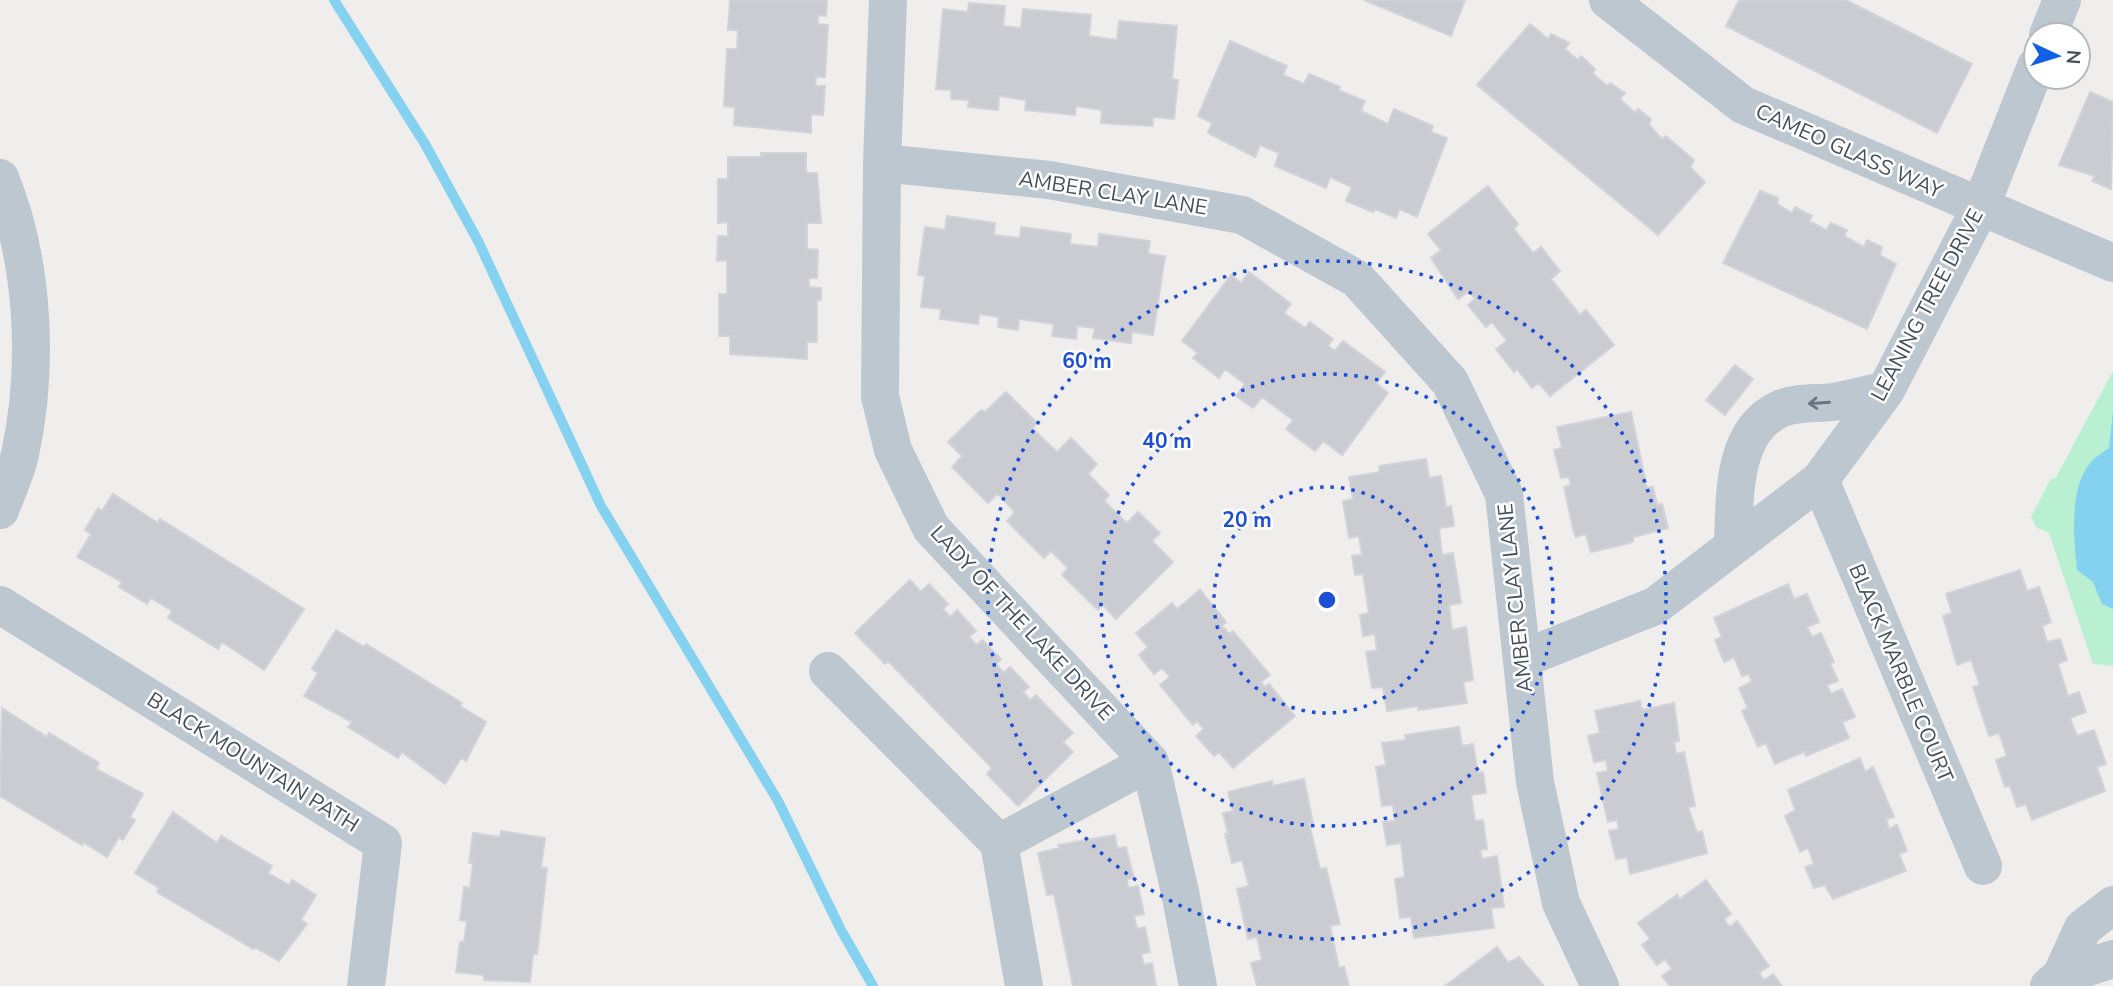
<svg xmlns="http://www.w3.org/2000/svg" width="2113" height="986" viewBox="0 0 2113 986" font-family="'Nunito Sans',sans-serif">
	<rect width="100%" height="100%" fill="#f0eded"/>
	<path fill="#b9f0d2" d="M 2113,371 L 2113,666 L 2093,664 L 2051,539 L 2048,532 L 2037,528 L 2031,517 L 2051,478 L 2055,479 Z"/>
	<path fill="#84d2ef" d="M 2113,411 L 2113,609 L 2102,604 L 2093,582 L 2077,570 C 2074,540 2069,492 2088,466 C 2093,458 2102,453 2109,448 Z"/>
	<g fill="none" stroke-linecap="round" stroke-linejoin="round">
		<path stroke="#84d2ef" stroke-width="10" d="M 334,0 L 425,144 L 478,241 L 601,506 L 778,801 L 841,930 L 873,986"/>
	</g>
	<path fill="#caccd2" stroke="#d1d3d9" stroke-width="2" d="M 730,0 L 827,0 L 826,16 L 818,15 L 818,24 L 828,25 L 825,77 L 816,77 L 815,86 L 825,86 L 823,115 L 811,114 L 811,133 L 734,125 L 735,107 L 724,106 L 727,49 L 737,49 L 738,30 L 728,30 Z
		M 1364,0 L 1465,0 L 1451,36 Z
		M 1739,0 L 1846,0 L 1972,64 L 1937,133 L 1726,26 Z
		M 969,3 L 1005,6 L 1003,26 L 1021,28 L 1023,9 L 1091,15 L 1089,36 L 1102,38 L 1117,40 L 1119,21 L 1177,26 L 1172,79 L 1178,80 L 1174,119 L 1153,117 L 1153,126 L 1101,123 L 1102,110 L 1076,106 L 1075,115 L 1025,110 L 1026,100 L 999,96 L 998,110 L 968,107 L 969,100 L 951,99 L 951,90 L 936,89 L 943,9 L 968,12 Z
		M 1530,24 L 1548,39 L 1551,34 L 1569,43 L 1565,49 L 1578,60 L 1581,56 L 1595,69 L 1593,74 L 1607,86 L 1610,83 L 1625,93 L 1620,99 L 1635,113 L 1638,109 L 1651,119 L 1649,125 L 1662,139 L 1666,136 L 1694,160 L 1690,167 L 1705,182 L 1658,235 L 1477,85 Z
		M 1230,41 L 1287,66 L 1283,75 L 1304,84 L 1309,74 L 1340,87 L 1338,90 L 1365,101 L 1361,111 L 1388,124 L 1394,109 L 1433,126 L 1431,132 L 1447,138 L 1417,217 L 1400,209 L 1396,218 L 1375,209 L 1373,212 L 1346,201 L 1352,187 L 1330,177 L 1326,188 L 1275,166 L 1279,153 L 1260,145 L 1255,157 L 1208,133 L 1212,123 L 1198,116 Z
		M 2090,92 L 2113,102 L 2111,189 L 2092,181 L 2095,176 L 2059,165 Z
		M 761,153 L 806,153 L 806,173 L 817,173 L 821,223 L 807,223 L 807,249 L 818,250 L 817,278 L 809,278 L 809,287 L 821,288 L 821,300 L 817,300 L 817,342 L 807,342 L 807,359 L 730,354 L 730,336 L 719,336 L 719,294 L 727,294 L 727,260 L 717,261 L 718,236 L 728,236 L 728,222 L 718,223 L 718,179 L 728,179 L 728,157 L 761,157 Z
		M 1488,186 L 1518,224 L 1514,229 L 1533,253 L 1541,247 L 1560,271 L 1551,279 L 1580,315 L 1586,310 L 1614,345 L 1550,396 L 1539,383 L 1532,388 L 1517,369 L 1514,372 L 1496,349 L 1507,341 L 1492,322 L 1486,327 L 1468,305 L 1475,299 L 1469,291 L 1458,299 L 1431,258 L 1441,250 L 1428,234 Z
		M 1760,191 L 1778,198 L 1777,204 L 1792,213 L 1795,207 L 1812,216 L 1809,221 L 1826,230 L 1831,223 L 1847,230 L 1844,236 L 1864,247 L 1867,240 L 1882,247 L 1880,255 L 1896,264 L 1867,329 L 1723,263 Z
		M 947,216 L 995,223 L 994,235 L 1020,238 L 1021,227 L 1071,234 L 1070,244 L 1098,247 L 1099,234 L 1150,241 L 1148,254 L 1165,256 L 1153,335 L 1132,332 L 1131,343 L 1093,338 L 1095,328 L 1077,326 L 1076,339 L 1052,336 L 1054,324 L 1019,319 L 1018,330 L 998,327 L 999,317 L 979,314 L 978,324 L 940,319 L 941,309 L 921,307 L 925,276 L 918,275 L 925,227 L 945,230 Z
		M 1249,272 L 1291,304 L 1284,313 L 1305,328 L 1310,322 L 1333,339 L 1328,346 L 1335,351 L 1343,341 L 1385,372 L 1376,383 L 1388,393 L 1342,455 L 1323,441 L 1315,451 L 1286,429 L 1293,420 L 1262,397 L 1253,408 L 1236,396 L 1245,384 L 1225,369 L 1219,378 L 1193,358 L 1198,353 L 1182,341 L 1231,275 L 1241,283 Z
		M 1735,365 L 1753,379 L 1725,415 L 1706,400 Z
		M 1006,392 L 1037,423 L 1032,428 L 1057,452 L 1071,438 L 1097,464 L 1088,474 L 1109,495 L 1104,501 L 1127,523 L 1138,512 L 1160,533 L 1152,541 L 1173,562 L 1116,619 L 1103,605 L 1098,610 L 1062,575 L 1068,568 L 1051,551 L 1044,558 L 1007,521 L 1015,512 L 1000,496 L 997,494 L 988,503 L 952,467 L 962,456 L 948,442 L 981,410 L 985,412 Z
		M 1631,412 L 1647,488 L 1653,487 L 1657,505 L 1662,504 L 1668,528 L 1633,537 L 1633,541 L 1630,543 L 1591,552 L 1586,534 L 1576,537 L 1574,533 L 1564,487 L 1571,485 L 1569,477 L 1561,478 L 1554,450 L 1562,448 L 1557,427 Z
		M 1426,459 L 1429,478 L 1441,476 L 1446,507 L 1451,506 L 1454,526 L 1439,528 L 1442,555 L 1453,553 L 1461,603 L 1449,605 L 1452,630 L 1466,627 L 1473,680 L 1463,682 L 1467,703 L 1418,710 L 1418,706 L 1387,711 L 1383,687 L 1372,688 L 1366,652 L 1377,650 L 1375,634 L 1363,636 L 1360,615 L 1369,613 L 1363,574 L 1355,575 L 1352,556 L 1362,555 L 1359,536 L 1349,538 L 1343,501 L 1353,499 L 1349,477 L 1380,472 L 1379,466 Z
		M 113,494 L 158,523 L 160,519 L 304,609 L 264,670 L 222,642 L 218,649 L 168,618 L 172,611 L 151,598 L 147,604 L 119,587 L 122,582 L 77,557 L 91,534 L 85,530 L 98,508 L 102,511 Z
		M 2020,570 L 2027,591 L 2039,587 L 2051,622 L 2042,626 L 2047,642 L 2060,639 L 2067,660 L 2058,664 L 2068,696 L 2079,692 L 2086,712 L 2070,718 L 2077,736 L 2094,730 L 2106,764 L 2097,767 L 2105,791 L 2032,820 L 2026,804 L 2017,807 L 2010,786 L 2005,787 L 1996,760 L 2007,756 L 1999,733 L 1989,736 L 1973,687 L 1980,685 L 1971,660 L 1957,665 L 1943,616 L 1952,613 L 1946,594 Z
		M 910,580 L 921,592 L 929,584 L 948,604 L 943,609 L 950,617 L 957,610 L 976,631 L 969,637 L 977,645 L 982,640 L 1001,659 L 996,664 L 1004,673 L 1010,667 L 1029,687 L 1023,692 L 1030,700 L 1036,695 L 1073,733 L 1063,742 L 1073,752 L 1018,806 L 987,774 L 992,768 L 888,661 L 885,664 L 855,633 Z
		M 1788,584 L 1794,599 L 1807,594 L 1819,622 L 1807,627 L 1812,637 L 1821,633 L 1834,662 L 1830,663 L 1838,681 L 1827,685 L 1831,694 L 1842,689 L 1855,717 L 1842,722 L 1849,738 L 1806,756 L 1804,752 L 1775,764 L 1766,743 L 1758,747 L 1742,711 L 1748,708 L 1739,688 L 1752,682 L 1749,674 L 1742,676 L 1734,657 L 1724,662 L 1715,640 L 1722,637 L 1714,618 Z
		M 1200,590 L 1226,622 L 1222,626 L 1229,634 L 1233,631 L 1270,675 L 1261,682 L 1265,687 L 1269,684 L 1295,716 L 1233,768 L 1219,752 L 1214,756 L 1196,736 L 1204,729 L 1197,721 L 1193,725 L 1160,685 L 1170,677 L 1162,668 L 1154,674 L 1139,655 L 1148,647 L 1136,633 L 1172,603 L 1177,609 Z
		M 336,630 L 364,647 L 366,644 L 462,703 L 460,706 L 486,722 L 466,761 L 461,758 L 445,784 L 402,752 L 398,758 L 348,727 L 352,722 L 304,696 L 318,673 L 312,669 Z
		M 1640,701 L 1642,710 L 1674,703 L 1679,741 L 1674,742 L 1676,754 L 1684,752 L 1695,806 L 1688,807 L 1697,833 L 1702,831 L 1707,853 L 1630,874 L 1627,857 L 1616,859 L 1609,831 L 1619,829 L 1617,820 L 1608,822 L 1597,773 L 1608,771 L 1606,760 L 1594,762 L 1588,736 L 1600,733 L 1595,711 Z
		M 2,708 L 47,737 L 49,733 L 99,763 L 96,769 L 143,794 L 130,817 L 135,820 L 123,840 L 119,837 L 107,857 L 83,842 L 82,845 L 0,796 Z
		M 1459,727 L 1462,746 L 1473,744 L 1478,773 L 1483,772 L 1486,793 L 1471,795 L 1475,821 L 1483,820 L 1487,849 L 1480,850 L 1482,859 L 1497,856 L 1504,907 L 1491,908 L 1494,928 L 1414,938 L 1411,917 L 1400,918 L 1395,879 L 1405,877 L 1401,843 L 1387,845 L 1383,822 L 1395,821 L 1393,805 L 1382,806 L 1376,767 L 1386,765 L 1382,743 L 1406,740 L 1405,735 Z
		M 1860,758 L 1865,772 L 1873,767 L 1894,817 L 1886,819 L 1889,829 L 1897,825 L 1907,851 L 1899,854 L 1906,871 L 1833,899 L 1825,885 L 1814,888 L 1805,867 L 1814,864 L 1808,848 L 1800,852 L 1785,816 L 1795,810 L 1788,790 Z
		M 1304,779 L 1313,823 L 1309,823 L 1320,869 L 1326,868 L 1340,924 L 1330,926 L 1339,968 L 1344,967 L 1349,986 L 1257,986 L 1251,963 L 1262,960 L 1257,937 L 1248,939 L 1237,889 L 1249,886 L 1242,860 L 1232,863 L 1225,834 L 1228,834 L 1223,813 L 1233,811 L 1228,792 L 1272,781 L 1273,786 Z
		M 173,812 L 217,843 L 221,836 L 272,866 L 268,873 L 289,885 L 292,880 L 316,895 L 301,920 L 307,924 L 279,961 L 256,948 L 253,949 L 157,892 L 159,888 L 135,873 Z
		M 501,831 L 545,838 L 541,868 L 547,868 L 537,954 L 533,954 L 530,982 L 484,980 L 484,975 L 456,972 L 460,942 L 464,942 L 467,921 L 460,920 L 464,887 L 470,888 L 473,863 L 469,863 L 473,833 L 500,837 Z
		M 1115,835 L 1117,848 L 1126,847 L 1134,878 L 1127,879 L 1128,888 L 1138,886 L 1144,914 L 1134,916 L 1137,929 L 1145,927 L 1150,952 L 1141,954 L 1144,965 L 1152,963 L 1156,986 L 1073,986 L 1054,894 L 1047,895 L 1038,853 L 1059,848 L 1058,845 Z
		M 1706,880 L 1731,914 L 1724,919 L 1730,927 L 1737,921 L 1769,966 L 1759,973 L 1764,980 L 1773,974 L 1782,986 L 1670,986 L 1662,976 L 1672,969 L 1665,959 L 1657,965 L 1642,945 L 1650,939 L 1638,923 L 1677,895 L 1680,899 Z
		M 1497,947 L 1508,963 L 1519,957 L 1544,986 L 1445,986 Z"/>
	<g fill="none" stroke-linecap="round" stroke-linejoin="round">
		<path stroke="#bdc7d0" stroke-width="38" d="M 888,0 L 882,163 L 880,396 L 893,450 L 931,528 L 1150,762 L 1180,892 L 1198,986
			M 1608,0 L 1743,105 L 2113,263
			M 2048,35 L 2062,0
			M 882,163 L 1049,180 L 1242,215 L 1357,279 L 1450,382 L 1504,494 L 1535,782 L 1561,903 L 1600,986
			M 0,178 C 34,261 39,367 20,454 C 16,473 7,492 0,510
			M 1820,480 L 1983,866
			M 1733,545 C 1735,499 1731,431 1780,409 C 1796,402 1816,404 1833,402 C 1851,399 1869,394 1886,390
			M 0,605 L 383,843 L 366,986
			M 1522,659 L 1655,606 L 1820,480 L 1886,390 L 1980,208 L 2036,66
			M 828,671 L 999,843 L 1024,986
			M 999,843 L 1150,762
			M 2061,976 L 2083,928 L 2113,905
			M 2049,986 L 2061,976 L 2113,959"/>
	</g>
	<defs><path id="oneway-shaft" d="M-6 0H5M1.5-3L5.5 0L1.5 3" fill="none" stroke-width="1.6" stroke-linecap="round" stroke-linejoin="round" transform="scale(1.75)"/></defs>
	<use stroke="#69737e" href="#oneway-shaft" transform="translate(1819 403) rotate(176)"/>
	<g fill="none" stroke="#1d4ed8" stroke-width="3.5" stroke-dasharray="3.5 7">
		<circle cx="1327" cy="600" r="113"/>
		<circle cx="1327" cy="600" r="226"/>
		<circle cx="1327" cy="600" r="339"/>
	</g>
	<g text-anchor="middle" stroke-width="5" stroke-linejoin="round" paint-order="stroke">
		<g font-size="21" fill="#454f5b" stroke="#fff">
			<text transform="translate(1849 151) rotate(24)" y="7">CAMEO GLASS WAY</text>
			<text transform="translate(1113 193) rotate(9)" y="7">AMBER CLAY LANE</text>
			<text transform="translate(1927 305) rotate(-62)" y="7">LEANING TREE DRIVE</text>
			<text transform="translate(1515 598) rotate(-96)" y="7">AMBER CLAY LANE</text>
			<text transform="translate(1022 623) rotate(47)" y="7">LADY OF THE LAKE DRIVE</text>
			<text transform="translate(1901 673) rotate(67)" y="7">BLACK MARBLE COURT</text>
			<text transform="translate(253 762) rotate(32)" y="7">BLACK MOUNTAIN PATH</text>
		</g>
	</g>
	<circle cx="1327" cy="600" r="10" fill="#1d4ed8" stroke="#fff" stroke-width="3.5"/>
	<g font-size="21" text-anchor="middle" font-weight="bold" fill="#1d4ed8" stroke="#fff" stroke-width="5" stroke-linejoin="round" paint-order="stroke">
		<text x="1087" y="368">60 m</text>
		<text x="1167" y="448">40 m</text>
		<text x="1247" y="527">20 m</text>
	</g>
	<g transform="translate(2057 56) rotate(94)"><circle r="33" fill="#ffffff" stroke="#b5b9bd" stroke-width="2"/>
	<path d="M0-5L12 26L0 18L-12 26Z" fill="#1161e6"/>
	<text y="-10" font-size="19" font-weight="bold" text-anchor="middle" fill="#454f5b">N</text>
	</g>
</svg>
